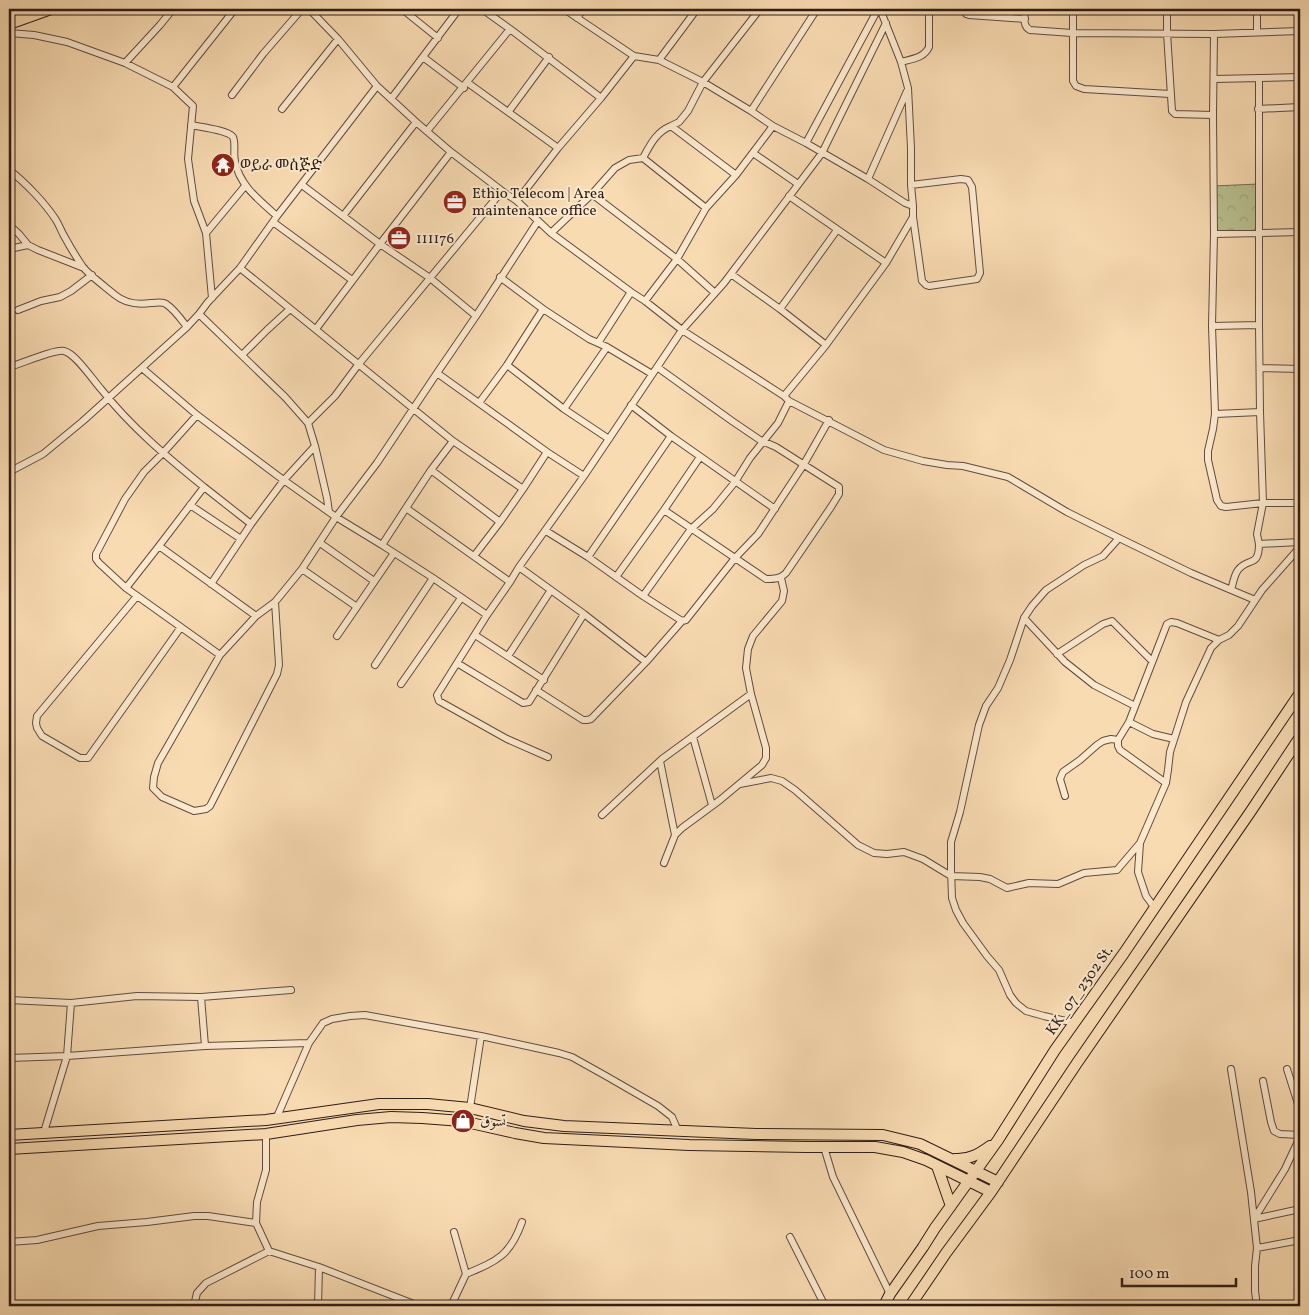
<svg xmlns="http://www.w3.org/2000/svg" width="1309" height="1315" viewBox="0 0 1309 1315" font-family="Vollkorn,Amiri,'Noto Serif Ethiopic',serif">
	<defs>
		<pattern id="park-crowns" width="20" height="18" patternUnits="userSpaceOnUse" patternTransform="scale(1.25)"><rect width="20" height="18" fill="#b9c190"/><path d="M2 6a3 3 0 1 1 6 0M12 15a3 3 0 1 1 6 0" fill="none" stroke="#9fa57b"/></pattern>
	</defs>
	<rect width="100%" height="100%" fill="#f9dbb2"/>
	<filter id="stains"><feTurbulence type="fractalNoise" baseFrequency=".004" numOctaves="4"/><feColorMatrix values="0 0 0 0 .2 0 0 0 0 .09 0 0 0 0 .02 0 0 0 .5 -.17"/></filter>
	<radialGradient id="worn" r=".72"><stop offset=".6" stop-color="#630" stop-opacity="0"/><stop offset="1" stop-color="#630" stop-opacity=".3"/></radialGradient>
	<path fill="url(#park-crowns)" stroke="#746f54" d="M 1259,184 L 1259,233 L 1214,234 L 1213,186 Z"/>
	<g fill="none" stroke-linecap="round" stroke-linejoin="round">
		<g stroke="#614c3e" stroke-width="8">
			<path id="street" d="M 309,9 L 338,39 L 377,86 L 416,122 L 451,152 L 502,191 L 517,201 L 551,233 L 631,292 L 645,301 L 682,330 L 724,283 L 822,153 L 886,23
				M 402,9 L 438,38
				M 564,9 L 634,56 L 659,60 L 703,82 L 751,111 L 817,9
				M 880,9 L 901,62 L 908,88 L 911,148 L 911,185 L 913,206 L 913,217 L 922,281 L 926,285 L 929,286 L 977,279 L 980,273 L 972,187 L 968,180 L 961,179 L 911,185
				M 964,9 L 966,14 L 969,15 L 1025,19
				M 1025,9 C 1025,16 1022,26 1030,30 L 1072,33 L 1214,34 L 1300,31
				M 1073,9 L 1073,81 L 1076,86 L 1084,89 L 1170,94
				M 1167,9 L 1167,33 L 1172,111 L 1175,114 L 1213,115
				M 1257,9 L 1257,31
				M 577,18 L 583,9
				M 510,29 L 601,98
				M 9,33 L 34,35 L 67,42 L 125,63 L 173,87 L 193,106 L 188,159 L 194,201 L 206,233 L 212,298
				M 1214,34 L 1213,115 L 1214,234 L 1212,326 L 1215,414 L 1213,429 L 1208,451 L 1208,460 L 1217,500 L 1221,506 L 1226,507 L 1263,503 L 1300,503
				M 423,57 L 464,88
				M 659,60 L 697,9
				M 901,62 C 912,59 924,58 929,47 L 929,9
				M 125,63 L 160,25 L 173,9
				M 1259,78 L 1259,325 L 1260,412 L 1263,503 L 1257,534 L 1259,544 L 1300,542
				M 1214,79 L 1300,77
				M 468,83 L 558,148
				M 377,86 L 277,216 L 240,268 L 453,441 L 523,489 L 547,452 L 584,476 L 682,330 L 784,396 L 789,401 L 884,450 L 923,461 L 947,465 L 963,466 L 1008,477 L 1067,512 L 1119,538 L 1191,573 L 1255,600
				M 173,87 L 235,9
				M 232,95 L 263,54 L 302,9
				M 391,99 L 459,9
				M 282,109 L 338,39
				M 1258,109 L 1300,107
				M 509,111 L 549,57
				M 751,111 L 773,126 L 806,143 L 868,179 L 905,203 L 913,206
				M 191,125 C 200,127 228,130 233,137 C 236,143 233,154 235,161 C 239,185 259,200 277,216
				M 427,131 L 510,29 L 482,9
				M 806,143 L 878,9
				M 753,153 L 798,184
				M 643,158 C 650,145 656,132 671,126
				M 9,170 C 25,182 45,203 56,220 C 59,225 61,230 63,234 C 69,245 76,257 83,267 C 89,275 107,288 115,295 C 126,304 138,305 151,303 C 156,303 162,301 166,304 C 174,309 181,319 187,327
				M 736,175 L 671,126 L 679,122 L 688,111 L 703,82 L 760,9
				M 868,179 L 907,91
				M 592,194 L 677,259 L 715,293
				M 789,196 L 886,263
				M 517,201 L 558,148 L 601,98 L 634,56
				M 343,216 L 416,122
				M 273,222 L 352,280
				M 9,225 L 19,234 L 28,245 L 38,250 L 84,268
				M 206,233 L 245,186
				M 551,233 L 592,194 L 615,168 L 629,160 L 643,158 L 706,208
				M 1214,234 L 1300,232
				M 9,249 L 28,245
				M 731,274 L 780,309 L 837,230
				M 631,292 L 598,343 L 607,347 L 652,374
				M 645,301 L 677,259 L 706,208 L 736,175 L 773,126
				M 543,309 L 589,339 L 598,343
				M 780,309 L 826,345 L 886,263 L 913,217
				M 18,310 L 41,301 L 60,297 L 71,291 L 92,275
				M 199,314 L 285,397 L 308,423 L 315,446 L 327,498 L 329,512
				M 476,316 L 538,221
				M 1212,326 L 1259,325
				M 316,329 L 380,244 L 451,152
				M 242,355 L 267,330 L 290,309
				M 507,365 L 564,409 L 609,439
				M 9,367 C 21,364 54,349 64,351 C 76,354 92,379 101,389 C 131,427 167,457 204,487
				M 657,367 L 732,421 L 760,440 L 776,447 L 839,487 L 839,494 L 831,507 L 786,573 C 780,579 774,579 766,579 L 664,510
				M 142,368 L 197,415
				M 1260,368 L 1300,369
				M 437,373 L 547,452
				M 784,396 L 826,345
				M 479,403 L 507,365 L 543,309 L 500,277
				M 631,405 L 671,436 L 775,509
				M 564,409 L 607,347
				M 1215,414 L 1260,412
				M 308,423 L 335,396 L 358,365 L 502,191
				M 453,441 L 431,470 L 406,508 L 510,582
				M 431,470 L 500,522
				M 9,472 L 43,454 L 83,421 L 187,327 L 199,314 L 208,302 L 240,268
				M 190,505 L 241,539
				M 251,524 L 204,487 L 159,546 L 256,616
				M 546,531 L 588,557 L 643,596 L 682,621
				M 320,543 L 374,581
				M 382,545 L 433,578 L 487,615
				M 474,556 L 500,522 L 523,489
				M 588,557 L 671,436
				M 519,567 L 584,614 L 646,662
				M 302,569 L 357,607
				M 616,577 L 664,510 L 700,457
				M 211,584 L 251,524 L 284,480 L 315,446
				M 126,588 L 159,546
				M 1231,590 C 1233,584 1234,575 1238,570 C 1248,557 1259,568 1259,544
				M 137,596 L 37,716 L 36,723 L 37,728 L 42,736 L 80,758 L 88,758 L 181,627
				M 643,596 L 691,529 L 713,509 L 735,482 L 750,458 L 778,423 L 789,401
				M 275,602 L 279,665 L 277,674 L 210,806 L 206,809 L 194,811 L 162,797 L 153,788 L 154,777 L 158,763 L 220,655 L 256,616 L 275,602 L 302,569 L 336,517 L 377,463 L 437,373 L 476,316 L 430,278 L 380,244 L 302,185
				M 1024,618 L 1065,662 L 1094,685 L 1135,706
				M 475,635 L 544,680
				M 337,636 L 394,553
				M 1057,654 L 1103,624 L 1112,621 L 1152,661
				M 220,655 L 126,588 L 99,563 L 96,559 L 96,554 L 125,499 L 144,472 L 163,453 L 197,415 L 278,476 L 336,517 L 382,545 L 406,508
				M 508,656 L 551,590
				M 457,663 L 523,703 L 529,702 L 584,614
				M 375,665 L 433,578
				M 401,684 L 461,598
				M 536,690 L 583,720 L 587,720 L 591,719 L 646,662 L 682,621 L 686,620 L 735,558 L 758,534 L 804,464 L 829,420
				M 1129,722 L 1153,734 L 1174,739
				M 693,737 L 712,805
				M 548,757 L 507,739 L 439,701 L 437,695 L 487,615 L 510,582 L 519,567 L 584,476
				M 660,761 L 675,835
				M 1166,783 L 1120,750 L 1118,746 L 1118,740 L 1129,722 L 1167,624 L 1171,622 L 1177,623 L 1219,640
				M 740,784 L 771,778 L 782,781 L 795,790 L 858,845 L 874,853 L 887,854 L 904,852 L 923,859 L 951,876 L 980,877 L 990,879 L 1007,888 L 1029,883 L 1058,884 L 1084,873 L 1117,870 L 1140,843
				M 1065,796 L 1060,779 L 1063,772 L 1080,760 L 1097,745 L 1103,741 L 1111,739 L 1118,740
				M 602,815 L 662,759 L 751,694
				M 664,863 L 675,835 L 682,828 L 720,800 L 762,765 L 766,758 L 766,748 L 751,694 L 746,668 L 748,649 L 753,636 L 782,601 L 784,591 L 781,578
				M 1154,907 L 1146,896 L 1138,872 L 1140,843 L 1166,783 L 1168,770 L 1170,752 L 1186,702 L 1211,648 L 1219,640 L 1229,635 L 1238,626 L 1262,590 L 1300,547
				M 201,997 L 205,1046
				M 9,1000 L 71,1003 L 137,996 L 201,997 L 291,990
				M 1075,1023 L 1044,1016 L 1026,1011 L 1016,1003 L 1010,995 L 999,970 L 987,956 L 963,923 L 956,910 L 952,898 L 951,870 L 951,842 L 960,812 L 979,725 L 986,706 L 998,688 L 1010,660 L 1024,618 L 1032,606 L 1046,590 L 1084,565 L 1103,556 L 1119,538
				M 9,1058 L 67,1056 L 205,1046 L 309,1043
				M 1231,1069 L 1251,1192 L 1257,1248 L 1255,1266 L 1255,1291 L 1257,1306
				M 1287,1069 L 1300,1110
				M 1263,1081 L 1271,1122 L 1274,1131 L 1280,1134 L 1300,1135
				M 470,1108 L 481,1036
				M 276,1119 L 309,1043 L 323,1023 L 332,1019 L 350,1016 L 365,1015 L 481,1036 L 559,1053 L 572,1057 L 606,1076 L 658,1106 L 672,1117 L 678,1131
				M 44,1132 L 67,1056 L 71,1003
				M 266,1134 L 266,1170 L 257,1202 L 256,1223 L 269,1251
				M 824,1147 L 833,1177 L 890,1294
				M 1254,1219 L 1285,1169 L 1300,1137
				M 1254,1219 L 1300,1209
				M 454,1232 L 466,1274
				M 790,1237 L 825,1306
				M 9,1242 L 37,1240 L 98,1226 L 147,1222 L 194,1216 L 208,1216 L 256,1223
				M 1257,1248 L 1300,1240
				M 194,1306 L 197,1293 L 206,1283 L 269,1251 L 319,1267 L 419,1306
				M 318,1306 L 319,1267
				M 451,1306 L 466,1274 C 497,1261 510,1256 522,1222"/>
		</g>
		<g stroke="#2e1d17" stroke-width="12">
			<path id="primary" d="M 9,16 L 27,9
				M 9,24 L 51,9
				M 9,1135 L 266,1120 L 379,1104 L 428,1104 L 470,1108 L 524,1121 L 564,1126 L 756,1134 L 883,1135 L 920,1144 L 998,1182
				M 9,1149 L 266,1134 L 357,1120 L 391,1117 L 422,1118 L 462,1121 L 515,1133 L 544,1138 L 689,1145 L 806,1147 L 875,1147 L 903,1152 L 926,1160 L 991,1192
				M 955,1159 C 969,1160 979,1154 990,1146
				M 937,1166 L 951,1206
				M 884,1306 L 890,1294 L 923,1247 L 935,1228 L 998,1140 L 1055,1050 L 1124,953 L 1300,693
				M 910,1306 L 946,1253 L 991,1192 L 1077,1063 L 1251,811 L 1300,737"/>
		</g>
		<use href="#street" stroke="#fbe8cd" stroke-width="6"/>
		<use href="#primary" stroke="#f9dbb2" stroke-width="10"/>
	</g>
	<defs>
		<g id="temple-disc" transform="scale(1.25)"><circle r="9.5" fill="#8f2418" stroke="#fbe8cd"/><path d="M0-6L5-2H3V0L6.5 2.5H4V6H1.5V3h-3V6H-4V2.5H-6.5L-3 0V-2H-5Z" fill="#fff"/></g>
		<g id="office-disc" transform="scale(1.25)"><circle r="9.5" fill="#8f2418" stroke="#fbe8cd"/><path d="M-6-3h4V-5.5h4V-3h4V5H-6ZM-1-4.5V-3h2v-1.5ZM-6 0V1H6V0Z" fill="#fff"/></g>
		<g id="shop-disc" transform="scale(1.25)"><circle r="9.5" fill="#8f2418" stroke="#fbe8cd"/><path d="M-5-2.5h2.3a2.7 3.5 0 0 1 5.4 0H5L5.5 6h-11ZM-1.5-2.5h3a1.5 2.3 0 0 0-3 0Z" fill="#fff"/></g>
	</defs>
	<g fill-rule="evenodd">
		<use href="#temple-disc" x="223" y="165"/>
		<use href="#office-disc" x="455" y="202"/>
		<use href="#office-disc" x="399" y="238"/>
		<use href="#shop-disc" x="463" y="1121"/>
	</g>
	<g text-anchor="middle" stroke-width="4" stroke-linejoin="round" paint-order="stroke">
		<g font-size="15" fill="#2e1d17" stroke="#fbe8cd" text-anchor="start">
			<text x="240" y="170">ወይራ መስጅድ</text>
			<text x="472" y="198">Ethio Telecom | Area<tspan x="472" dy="17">maintenance office</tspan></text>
			<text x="416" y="243">111176</text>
			<text x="480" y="1126">تسوق</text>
		</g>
		<g font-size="15" fill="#2e1d17" stroke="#fbe8cd">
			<text transform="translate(1079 990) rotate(-55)" y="5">KK_07_2302 St.</text>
		</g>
	</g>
	<rect width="1309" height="1315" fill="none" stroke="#f9dbb2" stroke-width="30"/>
	<rect x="10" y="10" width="1289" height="1295" fill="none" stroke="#2e1d17" stroke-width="2.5"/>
	<rect x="15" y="15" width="1279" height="1285" fill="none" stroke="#2e1d17"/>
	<path d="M1122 1278v8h114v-8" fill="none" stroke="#2e1d17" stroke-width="2.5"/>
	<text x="1129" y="1278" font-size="15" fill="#2e1d17" stroke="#fbe8cd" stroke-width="4" paint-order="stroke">100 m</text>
	<rect width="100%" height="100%" filter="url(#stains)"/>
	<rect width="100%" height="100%" fill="url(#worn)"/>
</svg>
